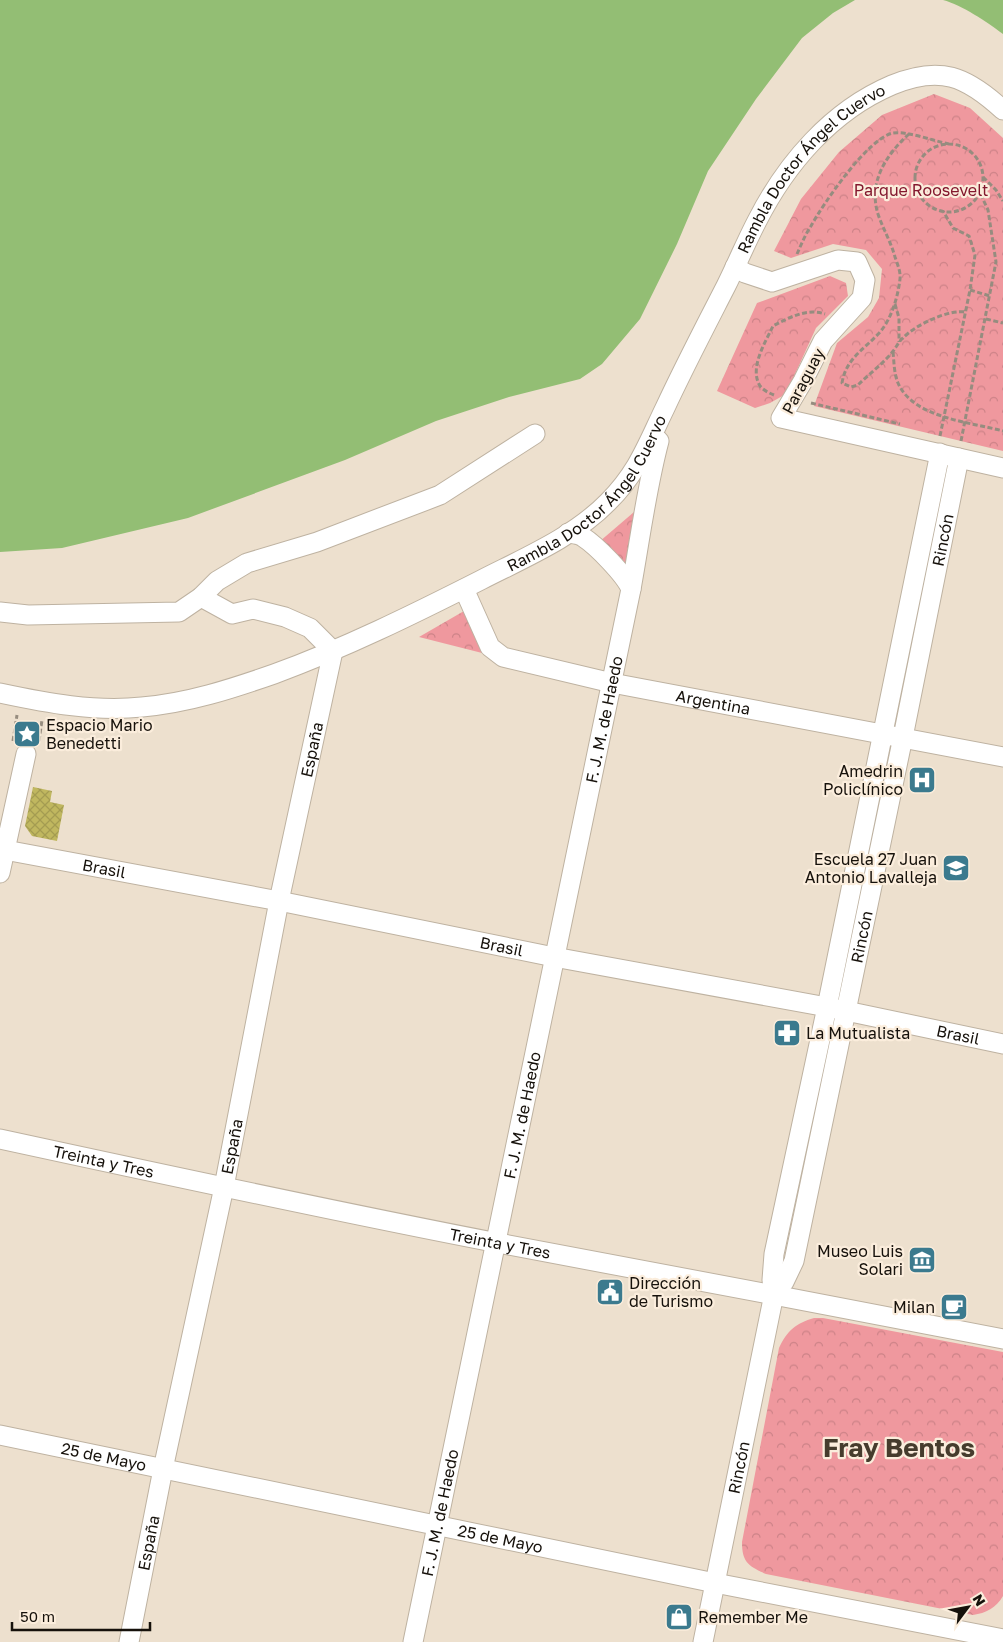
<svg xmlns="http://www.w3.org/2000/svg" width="1003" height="1642" viewBox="0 0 1003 1642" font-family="'Golos Text',sans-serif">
	<defs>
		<pattern id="park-crowns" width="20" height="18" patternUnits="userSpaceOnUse" patternTransform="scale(1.25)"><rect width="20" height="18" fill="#ef989e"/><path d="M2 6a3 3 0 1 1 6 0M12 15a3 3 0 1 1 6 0" fill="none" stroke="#cc8287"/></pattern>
		<pattern id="building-cross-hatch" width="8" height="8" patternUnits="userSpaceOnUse" patternTransform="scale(1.25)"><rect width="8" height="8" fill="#c0b75f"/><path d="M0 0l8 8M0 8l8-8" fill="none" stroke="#a49c51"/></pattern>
	</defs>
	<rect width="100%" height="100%" fill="#ede0ce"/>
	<path fill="url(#park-crowns)" d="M 934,94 L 970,108 L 1003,138 L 1003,451 L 814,406 L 837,343 L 868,317 L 879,298 L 882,269 L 866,250 L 833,244 L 791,258 L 774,251 L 801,199 L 839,152 L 882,115 Z
		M 830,276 L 846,283 L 848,296 L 816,328 L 786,394 L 770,403 L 755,408 L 717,391 L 757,303 Z
		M 634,512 L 635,515 L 625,567 L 599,542 Z
		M 464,611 L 486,654 L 419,637 Z
		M 814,1318 L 823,1318 L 1003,1352 L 1003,1596 C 996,1608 986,1613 973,1615 L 766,1574 C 748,1566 742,1562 742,1542 L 779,1348 C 787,1331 796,1323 814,1318 Z"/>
	<path fill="#93be74" d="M 0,0 L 855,0 L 833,13 L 802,38 L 756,99 L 708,171 L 677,244 L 640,319 L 602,364 L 580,379 L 509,397 L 436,421 L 345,460 L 188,518 L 62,548 L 0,552 Z
		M 943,0 L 1003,0 L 1003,34 C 987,22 962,5 943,0 Z"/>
	<path fill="url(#building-cross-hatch)" d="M 33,787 L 52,791 L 50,802 L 64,805 L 57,841 L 32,836 L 25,826 Z"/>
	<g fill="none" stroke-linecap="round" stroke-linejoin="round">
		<g stroke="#beb2a1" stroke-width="21">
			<g id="minor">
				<path d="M 735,267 L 745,273 L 772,282 L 838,260 L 857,262 L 865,280 L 862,298 L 823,341 L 803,381 L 781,418 L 1003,468"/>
				<path id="s1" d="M 464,589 L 490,647 L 503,657 L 612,683 L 1003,757"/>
				<path d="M 631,589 C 640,540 646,490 659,441"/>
				<path d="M 0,612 L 28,615 L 179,612 L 201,597 L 217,581 L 247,563 L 317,542 L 440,495 L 535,434"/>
				<path id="s2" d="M 0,693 C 47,703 94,712 142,707 C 188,703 231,689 274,674 C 345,648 414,614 481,580 C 524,558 574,537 608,502 C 638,472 647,445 665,408 C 684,367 705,327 726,286 C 737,264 746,242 757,221 C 786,164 831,111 892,85 C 940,65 966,76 1003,110"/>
				<path id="s3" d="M 0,849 L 279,901 L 554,957 L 827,1007 L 1003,1044"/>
				<path d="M 0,873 L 26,754"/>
				<path id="s4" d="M 0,1139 C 166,1175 332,1211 498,1243 C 666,1275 835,1306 1003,1339"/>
				<path id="s5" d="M 774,1294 L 784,1282 L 794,1261 L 903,737 L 959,458"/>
				<path id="s6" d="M 0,1435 L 715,1583 L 1003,1639"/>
				<path id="s7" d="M 129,1642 L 163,1469 L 224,1187 L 279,901 L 333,651 L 310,628 L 285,617 L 253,609 L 232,614 L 201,597"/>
				<path id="s8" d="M 413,1642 L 631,589 C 625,575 597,546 583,537 C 579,534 573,534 568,533"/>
				<path id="s9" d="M 703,1642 L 774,1294 L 772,1280 L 774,1254 L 827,1007 L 940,453"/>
			</g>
		</g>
		<path stroke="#968c7f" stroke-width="3" stroke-dasharray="5 2.5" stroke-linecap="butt" d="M 909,134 C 886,155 868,182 878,214 C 883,229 891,242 895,257 C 897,263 901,272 900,279 C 898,296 892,318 880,332 C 865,349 846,358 842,383 L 851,387 L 858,385 C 869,374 884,363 894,350 C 897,346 899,341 903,338 C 915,325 949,309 966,312
			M915 178a34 34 0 1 1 68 0a34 34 0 1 1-68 0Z
			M 983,177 L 996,190 L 1003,201
			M 797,254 C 801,245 805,235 811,226 C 823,204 868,138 893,133 C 908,131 934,141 949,144
			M 970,290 L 990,296
			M 895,304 L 899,318 L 899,342
			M 986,319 L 1003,323
			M 893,352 C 894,361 894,374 898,383 C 913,418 970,422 1003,431
			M 774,395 C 769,393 763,390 760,386 C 749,368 765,343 773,326 C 790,317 807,308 825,314
			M 811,403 L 900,424
			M 940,436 L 970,290 L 975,255 L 969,236 L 953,228 L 943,211
			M 961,441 L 996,262 L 988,210 L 980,193
			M 13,741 L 17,715
			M 39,741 L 42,720"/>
		<use href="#minor" stroke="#fff" stroke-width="19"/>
	</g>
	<defs>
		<g id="sight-square" transform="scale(1.4375)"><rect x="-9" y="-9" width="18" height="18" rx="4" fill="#3b7a8e" stroke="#fbeddc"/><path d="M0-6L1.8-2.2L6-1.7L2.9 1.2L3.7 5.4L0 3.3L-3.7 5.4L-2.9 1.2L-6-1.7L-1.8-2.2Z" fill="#fff"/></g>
		<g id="hospital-square" transform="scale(1.4375)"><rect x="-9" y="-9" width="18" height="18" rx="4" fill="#3b7a8e" stroke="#fbeddc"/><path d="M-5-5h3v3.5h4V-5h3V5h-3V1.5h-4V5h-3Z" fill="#fff"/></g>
		<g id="school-square" transform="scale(1.4375)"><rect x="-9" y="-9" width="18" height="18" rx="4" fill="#3b7a8e" stroke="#fbeddc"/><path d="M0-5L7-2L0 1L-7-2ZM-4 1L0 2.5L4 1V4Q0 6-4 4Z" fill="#fff"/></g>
		<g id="pharmacy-square" transform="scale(1.4375)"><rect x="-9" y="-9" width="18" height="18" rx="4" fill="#3b7a8e" stroke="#fbeddc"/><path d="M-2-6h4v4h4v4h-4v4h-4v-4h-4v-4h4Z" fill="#fff"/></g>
		<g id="museum-square" transform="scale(1.4375)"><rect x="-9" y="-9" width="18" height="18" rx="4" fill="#3b7a8e" stroke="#fbeddc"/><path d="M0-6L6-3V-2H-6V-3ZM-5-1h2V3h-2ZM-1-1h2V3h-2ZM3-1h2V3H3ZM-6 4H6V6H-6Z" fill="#fff"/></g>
		<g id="civic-square" transform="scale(1.4375)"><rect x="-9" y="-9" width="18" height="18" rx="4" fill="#3b7a8e" stroke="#fbeddc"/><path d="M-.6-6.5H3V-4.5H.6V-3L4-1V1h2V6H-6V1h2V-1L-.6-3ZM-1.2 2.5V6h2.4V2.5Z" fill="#fff"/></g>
		<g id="cafe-square" transform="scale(1.4375)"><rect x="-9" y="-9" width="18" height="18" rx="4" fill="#3b7a8e" stroke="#fbeddc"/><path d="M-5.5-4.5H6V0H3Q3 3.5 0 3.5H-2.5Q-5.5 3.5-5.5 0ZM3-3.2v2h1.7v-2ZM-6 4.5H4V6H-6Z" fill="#fff"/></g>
		<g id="shop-square" transform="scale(1.4375)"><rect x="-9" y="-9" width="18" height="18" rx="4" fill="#3b7a8e" stroke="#fbeddc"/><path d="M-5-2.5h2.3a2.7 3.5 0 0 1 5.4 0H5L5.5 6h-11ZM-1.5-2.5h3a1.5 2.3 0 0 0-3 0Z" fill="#fff"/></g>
	</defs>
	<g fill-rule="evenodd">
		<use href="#sight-square" x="27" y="734"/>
		<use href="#hospital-square" x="922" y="780"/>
		<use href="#school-square" x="956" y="868"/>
		<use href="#pharmacy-square" x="787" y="1033"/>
		<use href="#museum-square" x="922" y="1260"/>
		<use href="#civic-square" x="610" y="1292"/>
		<use href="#cafe-square" x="954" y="1307"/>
		<use href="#shop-square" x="679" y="1617"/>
	</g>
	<g text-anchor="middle" stroke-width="4.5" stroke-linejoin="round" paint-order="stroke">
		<g font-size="16" fill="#16110b" stroke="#fbeddc">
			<text dy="6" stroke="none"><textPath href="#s2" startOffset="1052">Rambla Doctor Ángel Cuervo</textPath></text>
			<text transform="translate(803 381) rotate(-62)" y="6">Paraguay</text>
			<text dy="6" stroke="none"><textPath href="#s2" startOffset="648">Rambla Doctor Ángel Cuervo</textPath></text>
			<text dy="6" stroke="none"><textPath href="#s5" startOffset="775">Rincón</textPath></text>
			<text dy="6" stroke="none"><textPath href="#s1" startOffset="295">Argentina</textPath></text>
			<text dy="6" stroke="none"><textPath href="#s8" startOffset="942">F. J. M. de Haedo</textPath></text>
			<text dy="6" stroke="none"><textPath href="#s7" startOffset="911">España</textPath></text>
			<text dy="6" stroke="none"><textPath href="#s3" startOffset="106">Brasil</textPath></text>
			<text dy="6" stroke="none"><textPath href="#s5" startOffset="370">Rincón</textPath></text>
			<text dy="6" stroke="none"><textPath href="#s3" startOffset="511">Brasil</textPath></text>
			<text dy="6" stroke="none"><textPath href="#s3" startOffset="976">Brasil</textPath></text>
			<text dy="6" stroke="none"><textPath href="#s8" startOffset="538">F. J. M. de Haedo</textPath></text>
			<text dy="6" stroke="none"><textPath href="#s7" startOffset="506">España</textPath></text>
			<text dy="6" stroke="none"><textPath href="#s4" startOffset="106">Treinta y Tres</textPath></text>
			<text dy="6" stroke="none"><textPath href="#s4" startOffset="511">Treinta y Tres</textPath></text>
			<text dy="6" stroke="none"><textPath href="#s6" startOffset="106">25 de Mayo</textPath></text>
			<text dy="6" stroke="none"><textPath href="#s9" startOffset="178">Rincón</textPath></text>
			<text dy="6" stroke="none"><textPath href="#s8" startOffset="132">F. J. M. de Haedo</textPath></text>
			<text dy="6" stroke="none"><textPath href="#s6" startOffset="511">25 de Mayo</textPath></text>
			<text dy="6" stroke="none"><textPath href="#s7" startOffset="101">España</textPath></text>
		</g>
		<g font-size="16" fill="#83182e" stroke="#fbeddc">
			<text x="921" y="196">Parque Roosevelt</text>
		</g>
		<g font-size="16" fill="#16110b" stroke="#fbeddc" text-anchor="start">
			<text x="46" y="731">Espacio Mario<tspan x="46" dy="18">Benedetti</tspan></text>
			<text x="903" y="777" text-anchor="end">Amedrin<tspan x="903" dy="18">Policlínico</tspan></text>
			<text x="937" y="865" text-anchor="end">Escuela 27 Juan<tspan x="937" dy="18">Antonio Lavalleja</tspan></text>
			<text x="806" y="1039">La Mutualista</text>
			<text x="903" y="1257" text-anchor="end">Museo Luis<tspan x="903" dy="18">Solari</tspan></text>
			<text x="629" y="1289">Dirección<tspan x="629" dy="18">de Turismo</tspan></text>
			<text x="935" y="1313" text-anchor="end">Milan</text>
			<text x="698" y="1623">Remember Me</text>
		</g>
		<g font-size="26" font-weight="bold" fill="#463c2d" stroke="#fbeddc">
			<text x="899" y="1457">Fray Bentos</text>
		</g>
	</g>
	<g transform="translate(968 1607) rotate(58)" stroke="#fbeddc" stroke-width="4" paint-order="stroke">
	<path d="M0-4L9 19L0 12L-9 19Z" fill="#16110b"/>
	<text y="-8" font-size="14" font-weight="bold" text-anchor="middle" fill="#16110b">N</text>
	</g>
	<path d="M12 1622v8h138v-8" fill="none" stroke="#16110b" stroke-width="2.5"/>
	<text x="20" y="1622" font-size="15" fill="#16110b" stroke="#fbeddc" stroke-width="4" paint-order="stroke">50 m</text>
</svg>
